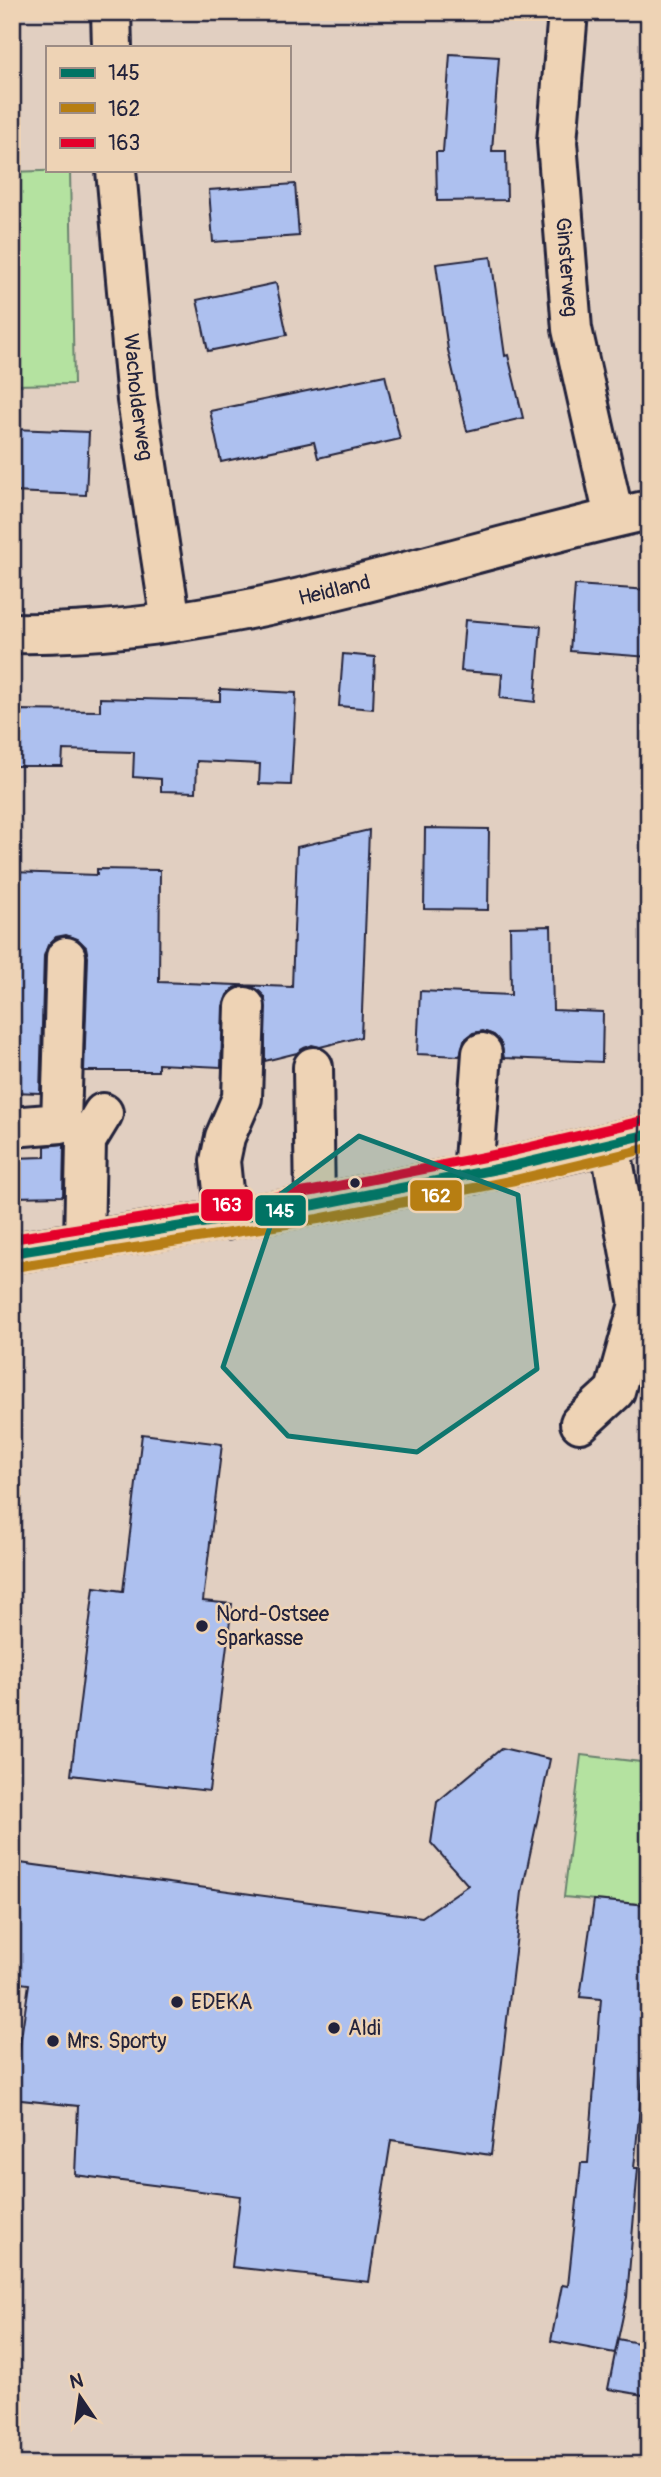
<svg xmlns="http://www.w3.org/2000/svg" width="661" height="2477" viewBox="0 0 661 2477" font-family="Pangolin,sans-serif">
	<rect width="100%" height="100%" fill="#e1cfc1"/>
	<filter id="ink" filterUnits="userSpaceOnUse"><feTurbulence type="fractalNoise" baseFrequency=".0143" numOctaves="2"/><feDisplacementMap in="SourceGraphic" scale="14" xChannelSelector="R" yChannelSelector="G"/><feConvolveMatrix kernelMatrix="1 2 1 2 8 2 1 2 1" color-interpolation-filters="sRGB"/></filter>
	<g filter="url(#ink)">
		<path fill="#b4e2a0" stroke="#6b826e" stroke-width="2" d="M 70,170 L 74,384 L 12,385 L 12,172 Z
			M 581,1755 L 649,1763 L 649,1905 L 564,1897 Z"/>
		<path fill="#adc0ef" stroke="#22223b" stroke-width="2" d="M 450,54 L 499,57 L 492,151 L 506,151 L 507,200 L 437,201 L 436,152 L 443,152 Z
			M 295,184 L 299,236 L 213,242 L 209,190 Z
			M 491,257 L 505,356 L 508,355 L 523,418 L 467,431 L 448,350 L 436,264 Z
			M 276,283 L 287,335 L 208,351 L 197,300 Z
			M 385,375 L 400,439 L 318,458 L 314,442 L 221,462 L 210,411 Z
			M 12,429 L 89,432 L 86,495 L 12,492 Z
			M 575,585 L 649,590 L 649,657 L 570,651 Z
			M 465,620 L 541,626 L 535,702 L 500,698 L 502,674 L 461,671 Z
			M 343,654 L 375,657 L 373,709 L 339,706 Z
			M 220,689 L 296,693 L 291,785 L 259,784 L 260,764 L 197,761 L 196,792 L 161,791 L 161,779 L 133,777 L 134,752 L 63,750 L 62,766 L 12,766 L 12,710 L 100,711 L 100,698 L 220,701 Z
			M 425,828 L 489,829 L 488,910 L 424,909 Z
			M 369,830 L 361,1037 L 320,1047 L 312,1045 L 297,1053 L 265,1061 L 265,997 L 257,989 L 245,985 L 234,988 L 227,995 L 223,1006 L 221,1067 L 158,1064 L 158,1071 L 84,1071 L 88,957 L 86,947 L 78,939 L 66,935 L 56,937 L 48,945 L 44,956 L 40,1093 L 12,1092 L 12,872 L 97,875 L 97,869 L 160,870 L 159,982 L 292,987 L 297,847 Z
			M 551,926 L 553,1010 L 603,1012 L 602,1062 L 504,1058 L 501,1043 L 494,1035 L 483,1031 L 473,1033 L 464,1040 L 460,1056 L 417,1054 L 420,991 L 511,995 L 510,927 Z
			M 64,1144 L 63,1196 L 12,1197 L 12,1158 L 45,1157 L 45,1146 Z
			M 142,1434 L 222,1444 L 203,1601 L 232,1604 L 209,1791 L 71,1775 L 94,1587 L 123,1591 Z
			M 502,1748 L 550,1759 L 522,1892 L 491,2155 L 391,2140 L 369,2282 L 232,2267 L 240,2196 L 75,2175 L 78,2106 L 12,2099 L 29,1984 L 12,1982 L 12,1862 L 422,1917 L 468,1885 L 431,1843 L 437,1802 Z
			M 594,1900 L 648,1905 L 645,1934 L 649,1935 L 649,2013 L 634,2168 L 638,2168 L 627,2297 L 615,2353 L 551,2341 L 562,2285 L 568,2286 L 581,2163 L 588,2163 L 601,1999 L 580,1997 Z
			M 618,2339 L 649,2345 L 649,2396 L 608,2389 Z"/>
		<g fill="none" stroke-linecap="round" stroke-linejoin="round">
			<g stroke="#22223b" stroke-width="44">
				<g id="minor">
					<path d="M 111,12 L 112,47"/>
					<path id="s1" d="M 568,12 L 557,142 L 572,329 L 614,517"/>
					<path id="s2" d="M 116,170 L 137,400 L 171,622"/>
					<path id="s3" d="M 12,633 C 231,637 438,556 649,510"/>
					<path d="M 313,1067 L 315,1205"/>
					<path d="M 12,1127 L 61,1123 L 66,957"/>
					<path d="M 473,1174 L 482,1053"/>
					<path d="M 226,1220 L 220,1161 L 225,1137 L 242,1098 L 245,1007"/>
					<path d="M 84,1242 L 86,1141 L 103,1113"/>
					<path d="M 580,1423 L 615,1391 L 639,1304 L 610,1144"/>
				</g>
			</g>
			<g stroke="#22223b" stroke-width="44">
				<path id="major" d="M 12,1253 L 315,1205 L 512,1166 L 649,1134"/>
			</g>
			<use href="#minor" stroke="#eed3b5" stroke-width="38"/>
			<use href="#major" stroke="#eed3b5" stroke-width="38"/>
			<g stroke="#eed3b5" stroke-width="16">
				<path id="bus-1" d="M 12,1253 L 315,1205 L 512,1166 L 649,1134"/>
			</g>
			<g stroke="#eed3b5" stroke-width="16">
				<path id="bus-2" d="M 14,1267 L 318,1219 L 515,1180 L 649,1148"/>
			</g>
			<g stroke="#eed3b5" stroke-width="16">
				<path id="bus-3" d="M 12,1239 L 313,1191 L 509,1152 L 646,1120"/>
			</g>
			<use href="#bus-1" stroke="#007364" stroke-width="10"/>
			<use href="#bus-2" stroke="#b77e12" stroke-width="10"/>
			<use href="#bus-3" stroke="#e4002b" stroke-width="10"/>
		</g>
	</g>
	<path fill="#0f766e" fill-opacity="0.2" stroke="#0f766e" stroke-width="5" stroke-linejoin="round" d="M 359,1136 L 518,1195 L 537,1369 L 417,1452 L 288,1436 L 223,1367 L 281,1194 Z"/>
	<g fill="#22223b" stroke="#eed3b5" stroke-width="2.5">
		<circle cx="355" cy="1183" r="6"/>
		<circle cx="202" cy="1626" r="7"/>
		<circle cx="177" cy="2002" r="7"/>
		<circle cx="334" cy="2028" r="7"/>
		<circle cx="53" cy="2041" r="7"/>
	</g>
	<g text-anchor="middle" stroke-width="5" stroke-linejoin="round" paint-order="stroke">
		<g font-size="21" fill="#22223b" stroke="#eed3b5">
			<text dy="7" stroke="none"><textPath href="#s1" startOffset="256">Ginsterweg</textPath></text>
			<text dy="7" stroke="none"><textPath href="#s2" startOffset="228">Wacholderweg</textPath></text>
			<text dy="7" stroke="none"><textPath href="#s3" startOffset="326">Heidland</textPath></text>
		</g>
		<g font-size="21" fill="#22223b" stroke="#eed3b5" text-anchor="start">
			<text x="216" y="1621">Nord-Ostsee<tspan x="216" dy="24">Sparkasse</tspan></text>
			<text x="191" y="2009">EDEKA</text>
			<text x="348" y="2035">Aldi</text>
			<text x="67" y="2048">Mrs. Sporty</text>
		</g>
	</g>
	<g stroke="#eed3b5" stroke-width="2.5">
		<rect x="409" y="1179" width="54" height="33" rx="7" fill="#b77e12"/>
		<rect x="200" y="1188" width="54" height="34" rx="7" fill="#e4002b"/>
		<rect x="254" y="1194" width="53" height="33" rx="7" fill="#007364"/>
	</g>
	<g font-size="19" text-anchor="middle" font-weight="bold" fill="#fff">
		<text x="436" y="1202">162</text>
		<text x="227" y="1211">163</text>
		<text x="280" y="1217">145</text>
	</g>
	<rect width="661" height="2477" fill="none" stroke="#eed3b5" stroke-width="42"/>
	<rect x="21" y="21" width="619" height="2435" fill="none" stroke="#22223b" stroke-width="2.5" filter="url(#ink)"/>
	<rect x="46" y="46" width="245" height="126" fill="#eed3b5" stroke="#9c8c84" stroke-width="2"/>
	<rect x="60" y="68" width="35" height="10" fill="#007364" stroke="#9c8c84" stroke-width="2"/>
	<text x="108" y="80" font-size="21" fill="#22223b">145</text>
	<rect x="60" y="103" width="35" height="10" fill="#b77e12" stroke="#9c8c84" stroke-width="2"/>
	<text x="108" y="116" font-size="21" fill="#22223b">162</text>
	<rect x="60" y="138" width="35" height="10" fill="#e4002b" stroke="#9c8c84" stroke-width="2"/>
	<text x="108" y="150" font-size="21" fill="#22223b">163</text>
	<g transform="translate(80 2397) rotate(347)" stroke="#eed3b5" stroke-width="5" paint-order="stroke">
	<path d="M0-5L12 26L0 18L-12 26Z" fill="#22223b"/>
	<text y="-10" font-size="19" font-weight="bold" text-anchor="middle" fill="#22223b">N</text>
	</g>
</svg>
